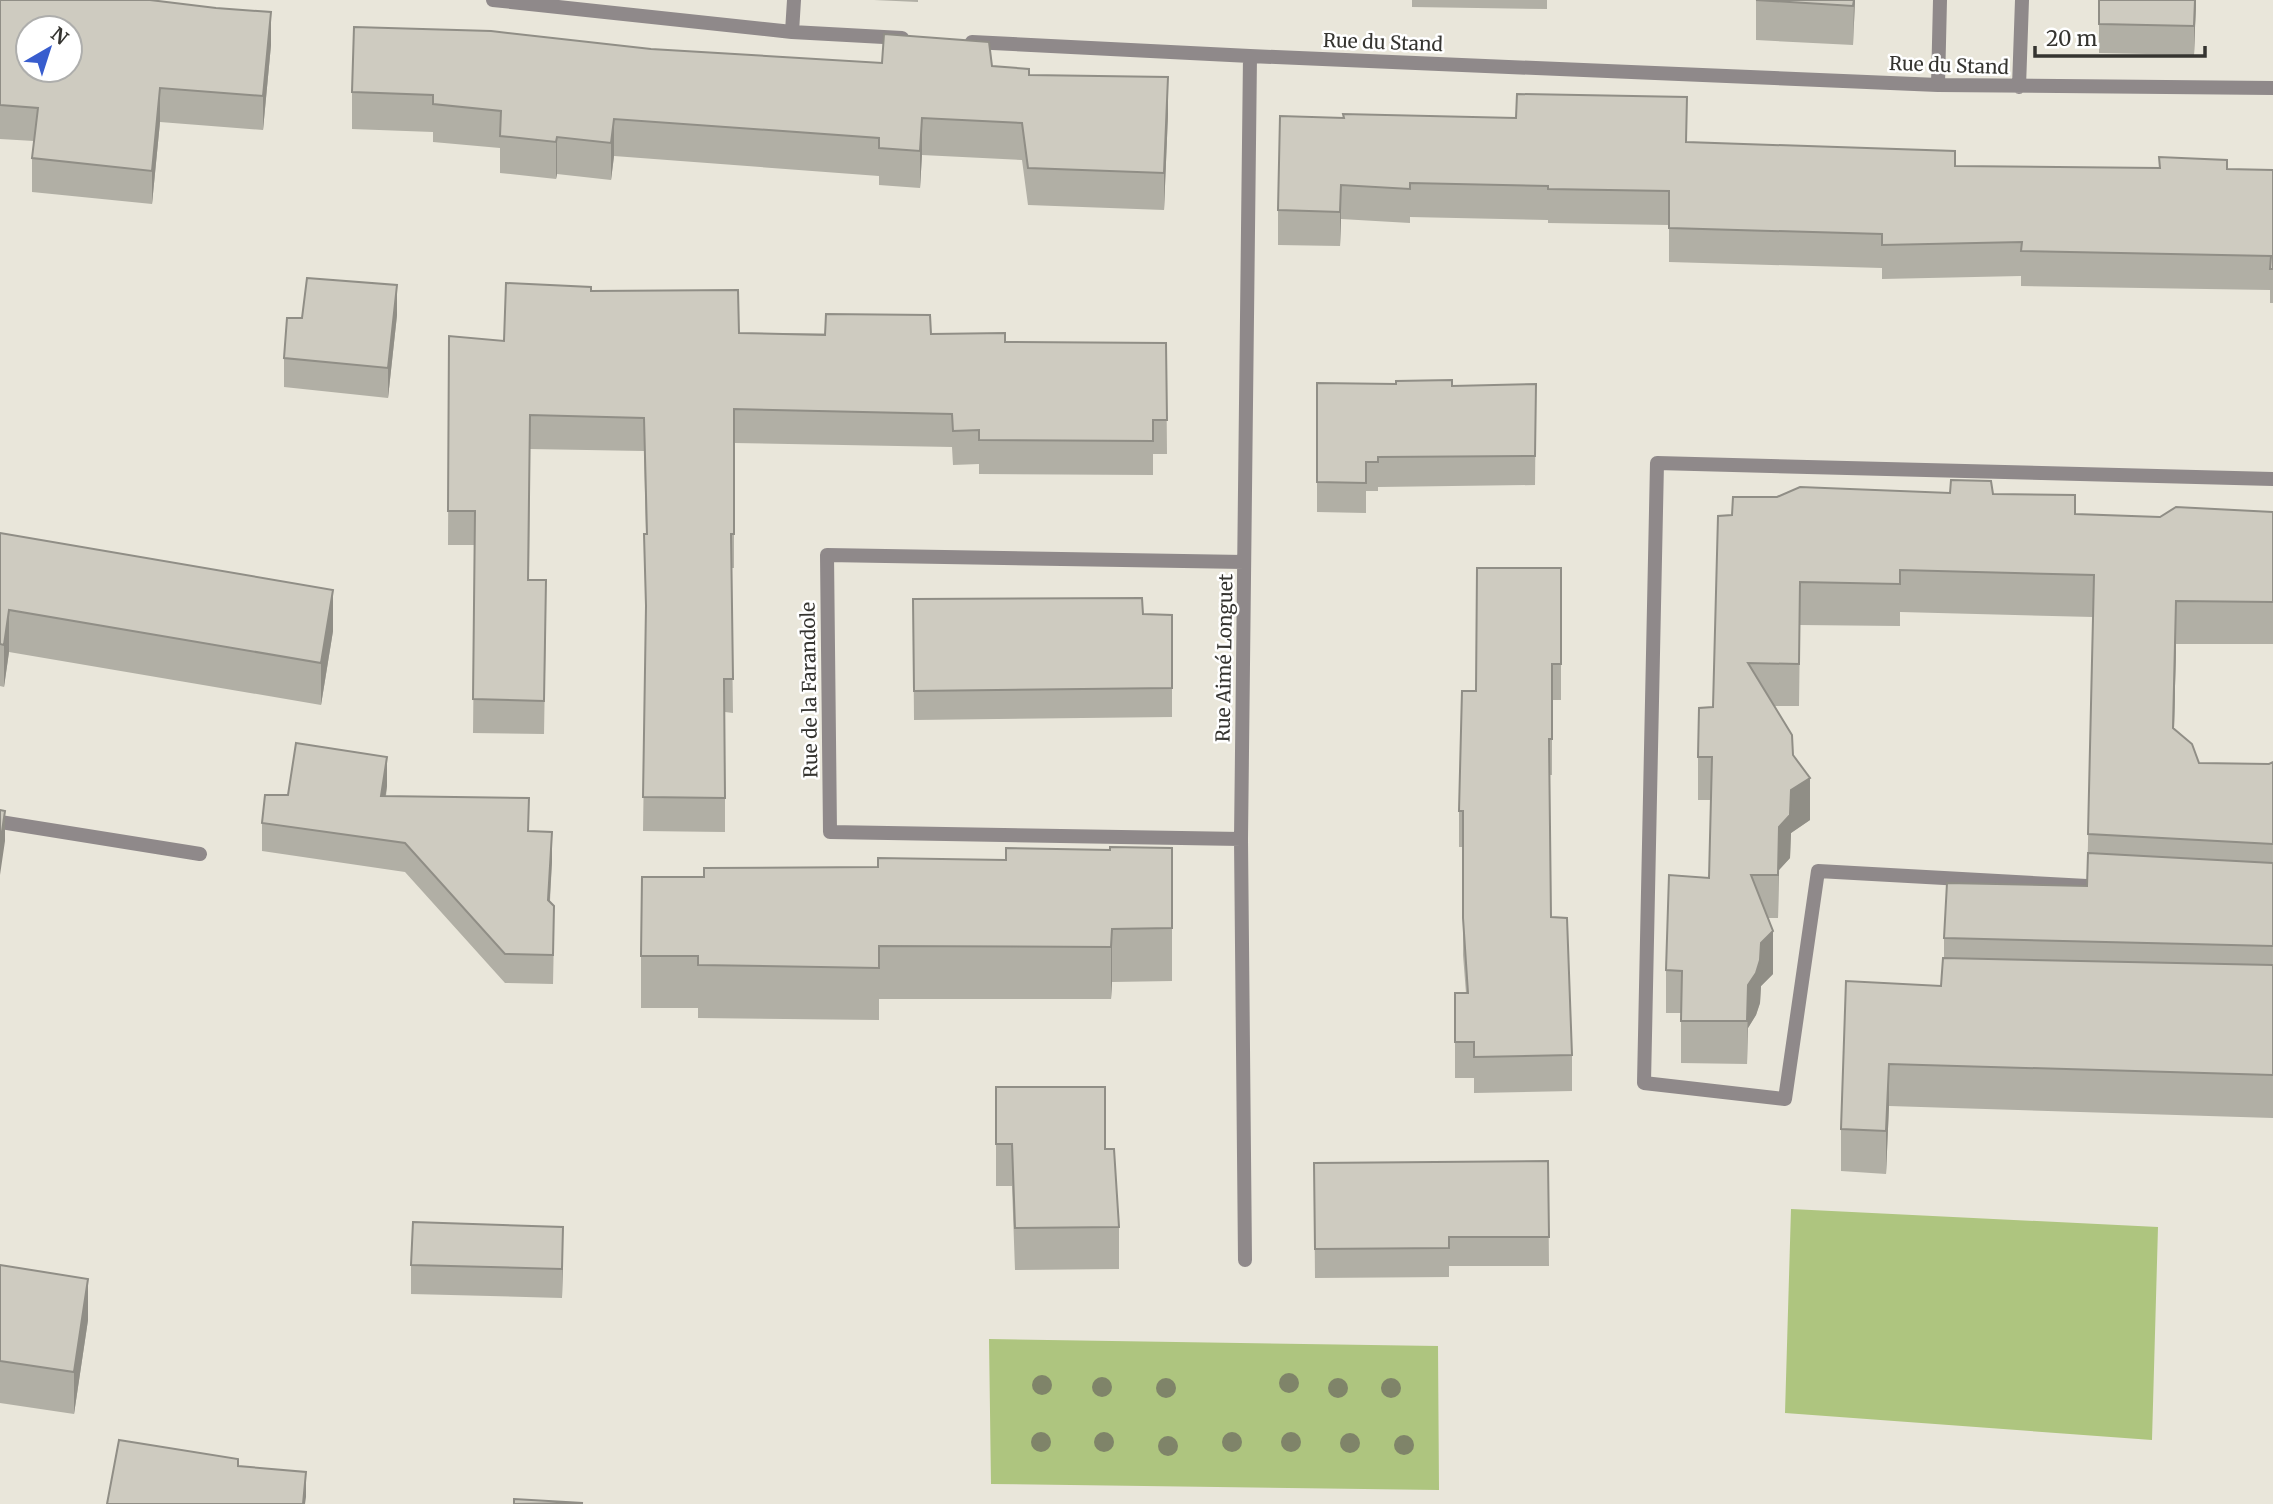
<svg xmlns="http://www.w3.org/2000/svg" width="2273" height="1504" viewBox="0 0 2273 1504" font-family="Merriweather,serif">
	<rect width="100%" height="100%" fill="#e9e6da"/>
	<path fill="#aec57f" d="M 1791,1209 L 2158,1227 L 2152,1440 L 1785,1413 Z
		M 989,1339 L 1438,1346 L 1439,1490 L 991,1484 Z"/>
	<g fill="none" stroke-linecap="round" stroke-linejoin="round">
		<path stroke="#8f898a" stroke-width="14" d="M 2105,887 L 1818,871 L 1785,1099 L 1644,1083 L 1657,463 L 2273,479"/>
		<path stroke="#8f898a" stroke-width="14" d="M 493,0 L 792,32 L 902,38
			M 792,32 L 794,0
			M 972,42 L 1250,56 L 1938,85 L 2273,88
			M 1938,85 L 1940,0
			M 2019,87 L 2022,0
			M 0,822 L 200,854
			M 1241,839 L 830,832 L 827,555 L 1244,562
			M 1245,1260 L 1241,839 L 1250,56"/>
	</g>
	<g fill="#7f8469">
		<circle cx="1289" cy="1383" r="10"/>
		<circle cx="1042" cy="1385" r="10"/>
		<circle cx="1102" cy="1387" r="10"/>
		<circle cx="1166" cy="1388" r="10"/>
		<circle cx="1338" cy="1388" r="10"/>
		<circle cx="1391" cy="1388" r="10"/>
		<circle cx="1041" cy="1442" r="10"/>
		<circle cx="1104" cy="1442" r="10"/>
		<circle cx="1232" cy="1442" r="10"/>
		<circle cx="1291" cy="1442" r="10"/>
		<circle cx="1350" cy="1443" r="10"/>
		<circle cx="1404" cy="1445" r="10"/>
		<circle cx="1168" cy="1446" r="10"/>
	</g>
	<path fill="#b1afa5" d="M 0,0 L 271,45 L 263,130 L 160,122 L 152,204 L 32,192 L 32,158 L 34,141 L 0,139 Z
		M 874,0 L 918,0 L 918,2 Z
		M 1412,0 L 1547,0 L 1547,9 L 1412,7 Z
		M 1756,0 L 1855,0 L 1853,45 L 1756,40 Z
		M 2099,0 L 2196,0 L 2194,55 L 2099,53 Z
		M 651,49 L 882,63 L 992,66 L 1029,75 L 1168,114 L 1164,210 L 1028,205 L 1022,160 L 922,155 L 920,188 L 879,185 L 879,176 L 614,156 L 611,180 L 557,174 L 556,179 L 500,173 L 500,148 L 433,142 L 433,132 L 352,129 L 352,92 Z
		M 1343,114 L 1955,166 L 2159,168 L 2159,157 L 2227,169 L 2273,170 L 2273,303 L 2270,303 L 2270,290 L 2021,286 L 2021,276 L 1882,279 L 1882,268 L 1669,262 L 1669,225 L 1548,223 L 1548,220 L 1410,217 L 1410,223 L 1341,219 L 1340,246 L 1278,245 L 1278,210 L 1343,118 Z
		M 591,291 L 739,333 L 931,334 L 1005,342 L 1166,343 L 1167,454 L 1153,454 L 1153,475 L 979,474 L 979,464 L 953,465 L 952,447 L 734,443 L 734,568 L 731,568 L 733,713 L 725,712 L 725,832 L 643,831 L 646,627 L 644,534 L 646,534 L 644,451 L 530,449 L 529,580 L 546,614 L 544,734 L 473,733 L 475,545 L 448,545 L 449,336 L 504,341 Z
		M 397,315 L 388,398 L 284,387 L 284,358 Z
		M 1317,383 L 1452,386 L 1536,384 L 1535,485 L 1378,487 L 1378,491 L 1366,491 L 1366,513 L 1317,512 Z
		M 1950,493 L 1993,494 L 2075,514 L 2160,517 L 2273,512 L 2273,644 L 2176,644 L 2174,729 L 2199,763 L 2269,764 L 2273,762 L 2273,1118 L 1889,1106 L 1886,1174 L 1841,1171 L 1841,1129 L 1941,986 L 1944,958 L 1944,938 L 2087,886 L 2093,617 L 1900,612 L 1900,626 L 1800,625 L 1799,706 L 1775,706 L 1793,755 L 1810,820 L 1791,833 L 1790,858 L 1779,870 L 1778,918 L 1768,918 L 1773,974 L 1761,986 L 1760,1003 L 1756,1015 L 1748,1028 L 1747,1064 L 1681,1063 L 1681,1013 L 1666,1013 L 1666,970 L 1709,878 L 1711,800 L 1698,800 L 1698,757 L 1713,707 L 1732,515 L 1777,497 Z
		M 0,533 L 333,631 L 321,705 L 9,652 L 4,687 L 0,686 Z
		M 1561,568 L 1561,700 L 1552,700 L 1552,775 L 1549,775 L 1551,917 L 1572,1055 L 1572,1091 L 1474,1093 L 1474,1078 L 1455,1078 L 1455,993 L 1466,993 L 1463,955 L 1463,847 L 1459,847 L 1459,811 L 1476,691 Z
		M 913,599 L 1143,614 L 1172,615 L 1172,717 L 914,720 Z
		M 387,786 L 386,796 L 529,831 L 552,861 L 550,901 L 554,935 L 553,984 L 505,983 L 405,872 L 262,851 L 262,823 L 288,795 Z
		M 1172,848 L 1172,981 L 1112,982 L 1111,999 L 879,999 L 879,1020 L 698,1018 L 698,1008 L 641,1008 L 641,956 L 704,877 L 1006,860 L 1110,850 Z
		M 996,1087 L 1105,1149 L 1119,1227 L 1119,1269 L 1015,1270 L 1012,1186 L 996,1186 Z
		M 1548,1161 L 1549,1266 L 1449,1266 L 1449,1277 L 1315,1278 L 1314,1163 Z
		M 563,1257 L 562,1298 L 411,1294 L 411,1265 Z
		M 0,1265 L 88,1320 L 74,1414 L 0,1403 Z"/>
	<path fill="#908e86" d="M 1854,0 L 1855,0 L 1853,45 Z
		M 2195,0 L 2196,0 L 2194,55 L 2194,26 Z
		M 271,12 L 271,45 L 263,130 L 263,96 Z
		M 1168,77 L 1168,114 L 1164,210 L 1164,173 Z
		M 160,88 L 160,122 L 152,204 L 152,171 Z
		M 922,118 L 922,155 L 920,188 L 920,151 Z
		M 614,119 L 614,156 L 611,180 L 611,143 Z
		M 557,137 L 557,174 L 556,179 L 556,142 Z
		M 1341,185 L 1341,219 L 1340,246 L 1340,212 Z
		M 397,285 L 397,315 L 388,398 L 388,368 Z
		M 333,590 L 333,631 L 321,705 L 321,663 Z
		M 2176,601 L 2176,644 L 2173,770 L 2173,728 Z
		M 9,610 L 9,652 L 4,687 L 4,645 Z
		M 387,757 L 387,786 L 381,824 L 381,796 Z
		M 1810,778 L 1810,820 L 1791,833 L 1790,858 L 1779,870 L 1778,918 L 1779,827 L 1791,790 Z
		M 5,811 L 5,841 L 0,875 L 0,845 Z
		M 552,832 L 552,861 L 548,928 L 548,900 Z
		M 1112,929 L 1112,982 L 1111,999 L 1111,947 Z
		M 1773,931 L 1773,974 L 1761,986 L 1760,1003 L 1756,1015 L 1748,1028 L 1747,1064 L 1748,985 L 1761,943 Z
		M 1889,1064 L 1889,1106 L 1886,1174 L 1886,1131 Z
		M 563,1227 L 563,1257 L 562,1298 L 562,1269 Z
		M 88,1279 L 88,1320 L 74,1414 L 74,1372 Z
		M 306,1472 L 306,1497 L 305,1504 L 303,1504 Z"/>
	<path fill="#cecbc0" stroke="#908e86" stroke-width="2" fill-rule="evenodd" d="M 0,0 L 150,0 L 216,8 L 271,12 L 263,96 L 160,88 L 152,171 L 32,158 L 38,108 L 0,105 ZM 28,28 L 70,28 L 70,70 L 28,70 Z
		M 1756,0 L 1854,0 L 1853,6 Z
		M 2099,0 L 2195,0 L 2194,26 L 2099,24 Z
		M 354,27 L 491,31 L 651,49 L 882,63 L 884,34 L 989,42 L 992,66 L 1029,69 L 1029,75 L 1168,77 L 1164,173 L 1028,168 L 1022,123 L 922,118 L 920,151 L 879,148 L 879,138 L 614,119 L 611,143 L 557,137 L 556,142 L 500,136 L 501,111 L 433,104 L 433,95 L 352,92 Z
		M 1517,94 L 1687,97 L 1686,142 L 1955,151 L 1955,166 L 2160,168 L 2159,157 L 2227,160 L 2227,169 L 2273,170 L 2273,269 L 2270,269 L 2271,256 L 2021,251 L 2022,242 L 1882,245 L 1882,234 L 1669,228 L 1669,191 L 1548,189 L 1548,186 L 1410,183 L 1410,189 L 1341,185 L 1340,212 L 1278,210 L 1280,116 L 1344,118 L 1343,114 L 1516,118 Z
		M 307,278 L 397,285 L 388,368 L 284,358 L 287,318 L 302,318 Z
		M 506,283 L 591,287 L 591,291 L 738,290 L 739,333 L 825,335 L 826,314 L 930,315 L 931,334 L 1005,333 L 1005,342 L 1166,343 L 1167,420 L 1153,420 L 1153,441 L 979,440 L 979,430 L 953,431 L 952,414 L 734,409 L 734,534 L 731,534 L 733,679 L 724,679 L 725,798 L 643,797 L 646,606 L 644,534 L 647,534 L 644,418 L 530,415 L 528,580 L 546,580 L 544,701 L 473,699 L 475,511 L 448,511 L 449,336 L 504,341 Z
		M 1452,380 L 1452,386 L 1536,384 L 1535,456 L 1378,457 L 1378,462 L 1366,462 L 1366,483 L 1317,482 L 1317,383 L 1396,384 L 1396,381 Z
		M 1951,480 L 1991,481 L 1993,494 L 2075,495 L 2075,514 L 2160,517 L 2176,507 L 2273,512 L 2273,602 L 2176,601 L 2173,728 L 2192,744 L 2199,763 L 2269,764 L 2273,762 L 2273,844 L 2088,834 L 2094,575 L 1900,570 L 1900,584 L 1800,582 L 1799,664 L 1748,663 L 1792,735 L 1793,755 L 1810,778 L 1791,790 L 1790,815 L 1779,827 L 1778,875 L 1751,875 L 1773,931 L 1761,943 L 1760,960 L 1756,973 L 1748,985 L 1747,1021 L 1681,1021 L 1682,971 L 1666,970 L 1669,875 L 1709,878 L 1712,757 L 1698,757 L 1699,708 L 1713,707 L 1718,516 L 1732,515 L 1733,497 L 1777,497 L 1800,487 L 1950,493 Z
		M 0,533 L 333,590 L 321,663 L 9,610 L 4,645 L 0,644 Z
		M 1477,568 L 1561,568 L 1561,664 L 1552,664 L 1552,739 L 1549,739 L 1551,917 L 1567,918 L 1572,1055 L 1474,1057 L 1474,1042 L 1455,1042 L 1455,993 L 1468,993 L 1463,918 L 1463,811 L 1459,811 L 1462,691 L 1476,691 Z
		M 1142,598 L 1143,614 L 1172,615 L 1172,688 L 914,691 L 913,599 Z
		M 296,743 L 387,757 L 381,796 L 529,798 L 528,831 L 552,832 L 548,900 L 554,906 L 553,955 L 505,954 L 405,843 L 262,823 L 265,795 L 288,795 Z
		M 0,810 L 5,811 L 0,845 Z
		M 1110,847 L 1172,848 L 1172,928 L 1112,929 L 1111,947 L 879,946 L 879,968 L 698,965 L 698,956 L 641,956 L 642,877 L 704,877 L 704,868 L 878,867 L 878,858 L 1006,860 L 1006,848 L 1110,850 Z
		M 2088,853 L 2273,863 L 2273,946 L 1944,938 L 1947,883 L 2087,886 Z
		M 1943,958 L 2273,965 L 2273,1075 L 1889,1064 L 1886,1131 L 1841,1129 L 1846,981 L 1941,986 Z
		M 996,1087 L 1105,1087 L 1105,1149 L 1114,1149 L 1119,1227 L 1015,1228 L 1012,1144 L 996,1144 Z
		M 1548,1161 L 1549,1237 L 1449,1237 L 1449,1248 L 1315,1249 L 1314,1163 Z
		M 413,1222 L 563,1227 L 562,1269 L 411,1265 Z
		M 0,1265 L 88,1279 L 74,1372 L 0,1361 Z
		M 119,1440 L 238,1459 L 238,1466 L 306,1472 L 303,1504 L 107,1504 Z
		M 514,1499 L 583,1503 L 514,1504 Z"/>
	<g text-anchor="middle" stroke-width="5" stroke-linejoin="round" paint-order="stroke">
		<g font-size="19" fill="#353430" stroke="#fff">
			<text transform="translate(1383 42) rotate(2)" y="7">Rue du Stand</text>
			<text transform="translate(1949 65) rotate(2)" y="7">Rue du Stand</text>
			<text transform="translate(1224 658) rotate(-89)" y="7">Rue Aimé Longuet</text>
			<text transform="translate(809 690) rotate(-91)" y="7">Rue de la Farandole</text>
		</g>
	</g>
	<g transform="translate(49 49) rotate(39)"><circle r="33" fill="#ffffff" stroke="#aeaeac" stroke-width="2"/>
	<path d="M0-5L12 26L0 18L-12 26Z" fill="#385dce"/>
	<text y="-10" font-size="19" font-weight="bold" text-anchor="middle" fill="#353430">N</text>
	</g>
	<path d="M2035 46v10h170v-10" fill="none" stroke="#353430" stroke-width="3.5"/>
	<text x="2046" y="46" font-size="21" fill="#353430" stroke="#ffffff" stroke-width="5" paint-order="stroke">20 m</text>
</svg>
